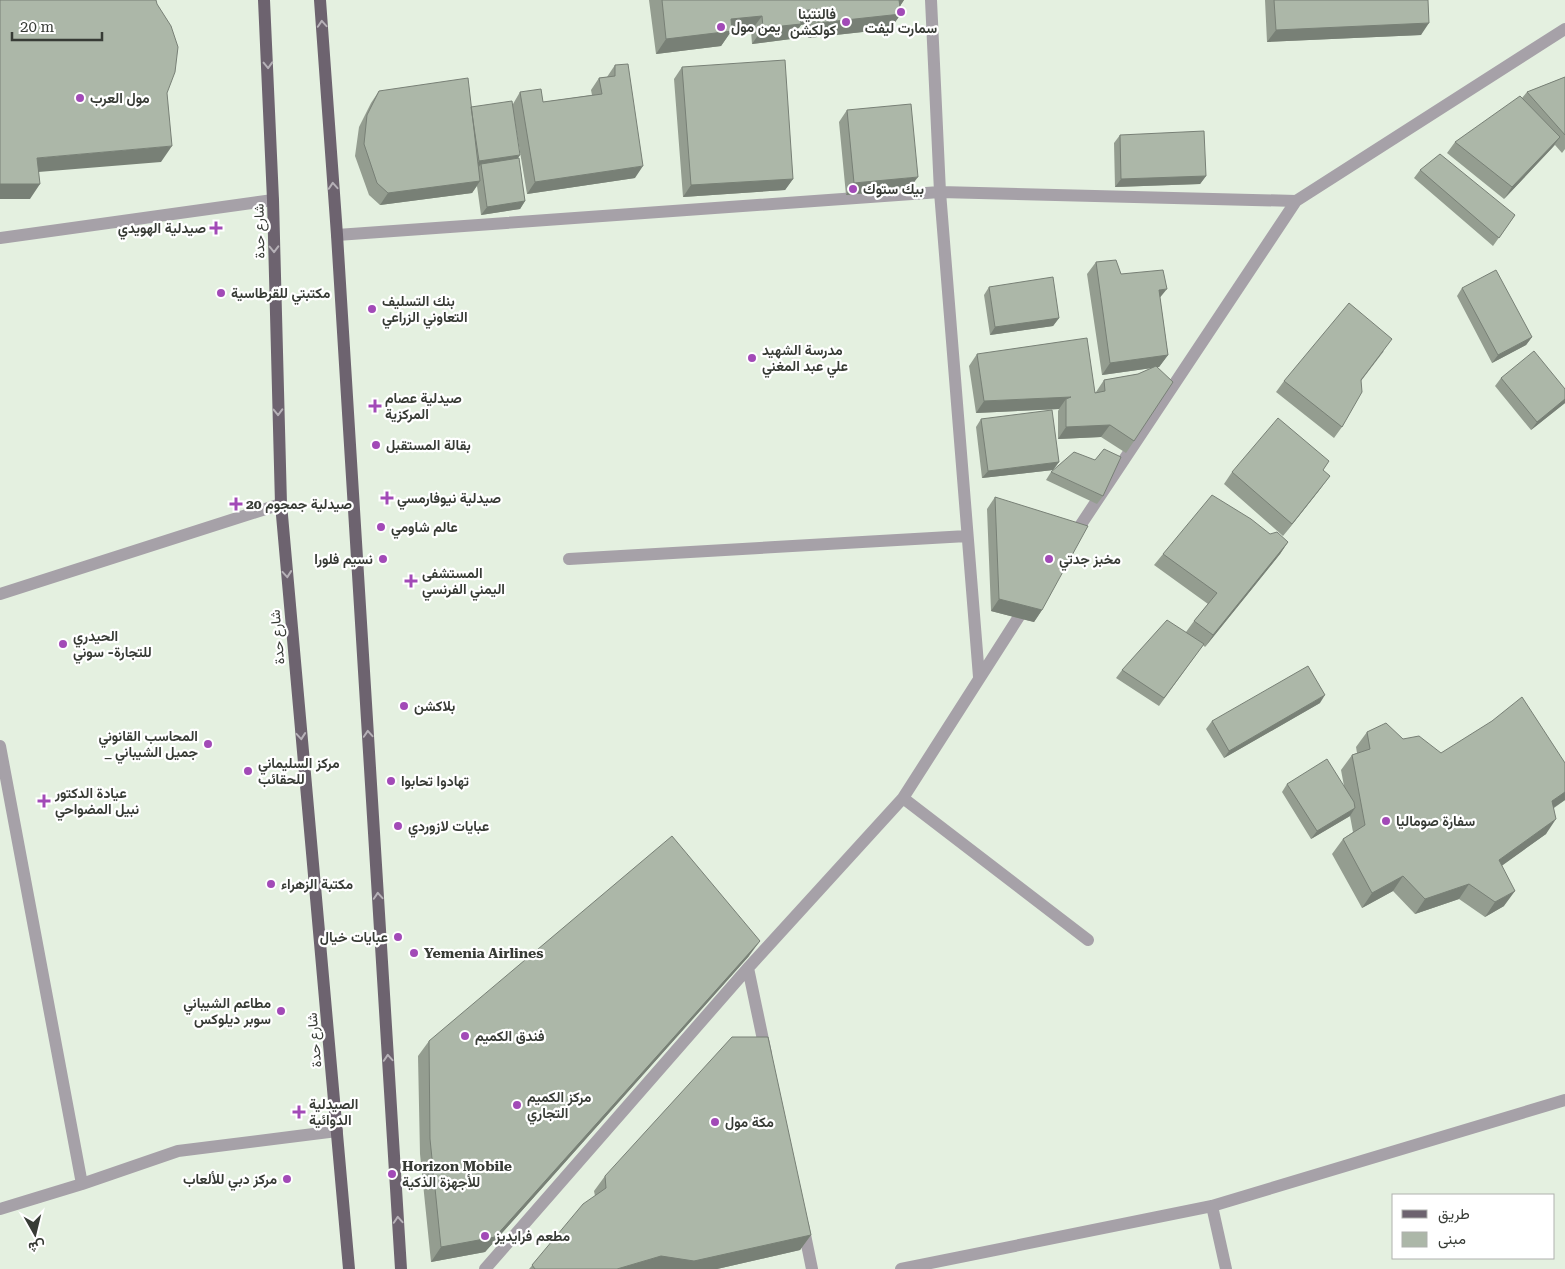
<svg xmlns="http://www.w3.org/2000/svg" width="1565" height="1269" viewBox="0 0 1565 1269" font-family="'Roboto Serif',Vazirmatn,serif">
	<rect width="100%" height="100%" fill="#e4f0e0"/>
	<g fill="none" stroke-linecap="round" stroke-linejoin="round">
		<path stroke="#a6a1a8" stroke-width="12" d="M 931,0 L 940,192 L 979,677
			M 337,235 L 940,192 L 1296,201
			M 0,238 L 273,200
			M 1072,538 L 1296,201 L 1565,29
			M 569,559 L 967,536
			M 0,594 L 281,504
			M 0,746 L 82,1184
			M 903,798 L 1088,940
			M 748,968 L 766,1054
			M 1212,1206 L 1226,1269
			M 0,1209 L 82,1184 L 178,1151 L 337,1131
			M 803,1225 L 812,1269
			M 485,1269 L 748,968 L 903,798 L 1027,604
			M 901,1269 L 1212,1206 L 1565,1100"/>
		<path stroke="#6d636f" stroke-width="12" d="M 264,0 L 273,200 L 281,504 L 349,1269
			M 320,0 L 337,235 L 401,1269"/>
	</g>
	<path fill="#949d90" d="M 649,0 L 904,0 L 900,6 L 901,14 L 890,29 L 808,38 L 806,24 L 801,25 L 791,39 L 752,44 L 751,31 L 730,33 L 721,46 L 656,54 Z
		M 1265,0 L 1428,0 L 1421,35 L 1267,42 Z
		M 615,65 L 635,178 L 527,194 L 515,122 L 517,159 L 525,201 L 520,209 L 481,215 L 477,186 L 472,193 L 380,205 L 369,195 L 355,156 L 359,127 L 371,103 L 379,91 L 471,107 L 513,104 L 520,92 L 543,102 L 592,95 L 591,90 L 599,78 L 607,77 Z
		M 682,67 L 793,179 L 785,190 L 683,197 L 674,79 Z
		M 1565,77 L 1565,149 L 1562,153 L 1555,145 L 1552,148 L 1504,199 L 1447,153 L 1455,142 L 1522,98 L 1527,92 Z
		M 847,110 L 909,189 L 846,195 L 839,122 Z
		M 1120,135 L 1206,176 L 1200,184 L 1115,187 L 1114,143 Z
		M 1420,170 L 1515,215 L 1493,246 L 1414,178 Z
		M 1096,262 L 1121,274 L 1160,298 L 1168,355 L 1159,367 L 1158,367 L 1134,441 L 1126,453 L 1101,437 L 1058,439 L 1058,411 L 1059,409 L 976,413 L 969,366 L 977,354 L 1095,393 L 1096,392 L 1104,380 L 1138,374 L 1152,368 L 1102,375 L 1087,274 Z
		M 989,287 L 1059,318 L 1053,326 L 990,335 L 984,295 Z
		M 1462,288 L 1532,337 L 1526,345 L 1492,363 L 1457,296 Z
		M 1384,351 L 1361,381 L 1342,427 L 1334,438 L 1276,392 L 1284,381 Z
		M 1501,378 L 1565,389 L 1565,403 L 1531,430 L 1495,386 Z
		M 981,419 L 1059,462 L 1053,470 L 982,478 L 976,427 Z
		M 1051,472 L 1103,496 L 1097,504 L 1046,480 Z
		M 1232,472 L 1321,488 L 1283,536 L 1224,484 Z
		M 995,497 L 1042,610 L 1034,622 L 991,611 L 987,509 Z
		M 1270,534 L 1288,542 L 1280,554 L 1205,647 L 1203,645 L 1159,706 L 1116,678 L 1122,670 L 1186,632 L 1194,621 L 1208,604 L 1154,565 L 1163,554 Z
		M 1320,703 L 1224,758 L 1206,729 L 1212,721 Z
		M 1367,732 L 1403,739 L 1441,753 L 1565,763 L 1565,800 L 1554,808 L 1546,834 L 1502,865 L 1504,906 L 1485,917 L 1459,899 L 1415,914 L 1393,891 L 1362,908 L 1332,854 L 1343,839 L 1353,832 L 1350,816 L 1311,839 L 1282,792 L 1287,784 L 1344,786 L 1341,770 L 1352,755 L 1357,753 L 1356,747 Z
		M 749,956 L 485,1252 L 431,1262 L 420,1154 L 418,1056 L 429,1041 Z
		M 605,1176 L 811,1235 L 800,1250 L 717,1269 L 529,1269 L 595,1196 L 594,1191 Z"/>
	<path fill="#788076" d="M 895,0 L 904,0 L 898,9 Z
		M 817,9 L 806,24 L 801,25 L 791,39 L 752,44 L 763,28 L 800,11 Z
		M 901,14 L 890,29 L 808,38 L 818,23 Z
		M 762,16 L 751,31 L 730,33 L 721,46 L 656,54 L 666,39 L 731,19 Z
		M 1429,23 L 1421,35 L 1267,42 L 1276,30 Z
		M 1560,137 L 1552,148 L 1504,199 L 1512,187 Z
		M 172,146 L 161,162 L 26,173 L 37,158 Z
		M 520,155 L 515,163 L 481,164 L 478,168 L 473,169 L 479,161 Z
		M 643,166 L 635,178 L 527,194 L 535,182 Z
		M 1206,176 L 1200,184 L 1115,187 L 1121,179 Z
		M 918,177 L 909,189 L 846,195 L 854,183 Z
		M 793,179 L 785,190 L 683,197 L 691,185 Z
		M 480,181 L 472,193 L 380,205 L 388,193 Z
		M 0,184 L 40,184 L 30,199 L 0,199 Z
		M 525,201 L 520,209 L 481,215 L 487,207 Z
		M 1167,289 L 1158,300 L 1159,290 Z
		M 1059,318 L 1053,326 L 990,335 L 995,327 Z
		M 1532,337 L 1526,345 L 1492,363 L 1498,355 Z
		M 1168,355 L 1159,367 L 1102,375 L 1110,363 Z
		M 1071,397 L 1066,399 L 1059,409 L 976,413 L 984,401 Z
		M 1565,399 L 1565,403 L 1531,430 L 1537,422 Z
		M 1110,425 L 1101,437 L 1058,439 L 1066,427 Z
		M 1059,462 L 1053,470 L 982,478 L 988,471 Z
		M 1330,476 L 1321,488 L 1283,536 L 1292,524 Z
		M 1288,542 L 1280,554 L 1205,647 L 1213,635 Z
		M 999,599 L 1042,610 L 1034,622 L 991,611 Z
		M 1325,695 L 1320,703 L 1224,758 L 1229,751 Z
		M 1565,792 L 1565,800 L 1541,816 L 1552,801 Z
		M 1355,808 L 1350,816 L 1311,839 L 1317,831 Z
		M 1556,819 L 1546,834 L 1489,875 L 1499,860 Z
		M 1403,876 L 1393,891 L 1362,908 L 1372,893 Z
		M 1469,884 L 1459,899 L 1415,914 L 1425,899 Z
		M 1515,891 L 1504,906 L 1485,917 L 1495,902 Z
		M 760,941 L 749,956 L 485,1252 L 431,1262 L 441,1247 Z
		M 811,1235 L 800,1250 L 717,1269 L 617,1269 L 661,1256 Z"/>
	<path fill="#acb7a8" stroke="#788076" d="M 0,0 L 156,0 L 157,4 L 171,26 L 178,47 L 175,72 L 167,93 L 172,146 L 37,158 L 40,184 L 0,184 Z
		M 662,0 L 899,0 L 901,14 L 818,23 L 817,9 L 800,11 L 801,24 L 763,28 L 762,16 L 731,19 L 732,31 L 666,39 Z
		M 1274,0 L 1428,0 L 1429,23 L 1276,30 Z
		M 785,60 L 793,179 L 691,185 L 682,67 Z
		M 628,64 L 643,166 L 535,182 L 520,92 L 541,89 L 543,102 L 602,94 L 599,78 L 615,76 L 615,65 Z
		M 1565,77 L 1565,135 L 1527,92 Z
		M 468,78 L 480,181 L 388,193 L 377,183 L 364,144 L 367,115 L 379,91 Z
		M 1520,96 L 1560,137 L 1512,187 L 1455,142 Z
		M 512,101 L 520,155 L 479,161 L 471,107 Z
		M 911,104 L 918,177 L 854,183 L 847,110 Z
		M 1204,131 L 1206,176 L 1121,179 L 1120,135 Z
		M 1440,154 L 1515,215 L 1499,238 L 1420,170 Z
		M 519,158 L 525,201 L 487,207 L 481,164 Z
		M 1116,260 L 1121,274 L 1163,270 L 1167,289 L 1159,290 L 1168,355 L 1110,363 L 1096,262 Z
		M 1496,270 L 1532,337 L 1498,355 L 1462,288 Z
		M 1053,277 L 1059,318 L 995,327 L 989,287 Z
		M 1349,303 L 1392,339 L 1361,380 L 1362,392 L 1342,427 L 1284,381 Z
		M 1087,338 L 1095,393 L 1105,391 L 1104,380 L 1138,374 L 1156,366 L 1173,382 L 1134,441 L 1110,425 L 1066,427 L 1066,399 L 1071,397 L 984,401 L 977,354 Z
		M 1534,351 L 1565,389 L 1565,399 L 1537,422 L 1501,378 Z
		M 1052,410 L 1059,462 L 988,471 L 981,419 Z
		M 1278,418 L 1329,461 L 1323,470 L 1330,476 L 1292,524 L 1232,472 Z
		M 1104,449 L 1121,457 L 1103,496 L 1051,472 L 1074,452 L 1095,460 Z
		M 1212,495 L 1251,519 L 1270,534 L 1277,532 L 1288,542 L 1213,635 L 1194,621 L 1217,593 L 1163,554 Z
		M 995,497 L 1088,526 L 1042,610 L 999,599 Z
		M 1167,620 L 1204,644 L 1164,698 L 1122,670 Z
		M 1308,666 L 1325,695 L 1229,751 L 1212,721 Z
		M 1522,697 L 1565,763 L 1565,792 L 1552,801 L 1556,819 L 1499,860 L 1515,891 L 1495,902 L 1469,884 L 1425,899 L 1403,876 L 1372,893 L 1343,839 L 1365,825 L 1352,755 L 1370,749 L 1367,732 L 1386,723 L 1403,739 L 1419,736 L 1441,753 L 1492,721 Z
		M 1327,759 L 1354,802 L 1355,808 L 1317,831 L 1287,784 Z
		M 672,836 L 760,941 L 495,1237 L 441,1247 L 430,1139 L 429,1041 Z
		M 732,1037 L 768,1037 L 811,1235 L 694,1261 L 661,1256 L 617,1269 L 535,1269 L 532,1265 L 583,1204 L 606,1188 L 605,1176 Z"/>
	<defs><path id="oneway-chevron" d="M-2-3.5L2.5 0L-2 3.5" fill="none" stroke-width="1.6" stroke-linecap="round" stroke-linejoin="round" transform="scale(1.25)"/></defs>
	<g stroke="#b6b1b7">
		<use href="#oneway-chevron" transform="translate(322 24) rotate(-94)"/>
		<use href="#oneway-chevron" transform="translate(268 65) rotate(88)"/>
		<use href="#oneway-chevron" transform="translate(333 186) rotate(-94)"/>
		<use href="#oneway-chevron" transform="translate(274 249) rotate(89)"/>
		<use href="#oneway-chevron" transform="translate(278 412) rotate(89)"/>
		<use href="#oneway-chevron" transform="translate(287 574) rotate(85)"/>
		<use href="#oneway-chevron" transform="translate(368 734) rotate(-94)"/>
		<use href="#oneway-chevron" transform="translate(301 736) rotate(85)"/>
		<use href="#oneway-chevron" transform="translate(378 896) rotate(-94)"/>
		<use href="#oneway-chevron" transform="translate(388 1058) rotate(-94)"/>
		<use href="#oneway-chevron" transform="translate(398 1220) rotate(-94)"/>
	</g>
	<g fill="#a24ab7" stroke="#fff" stroke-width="2">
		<circle cx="901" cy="12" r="5"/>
		<circle cx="846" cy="22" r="5"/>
		<circle cx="721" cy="27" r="5"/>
		<circle cx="80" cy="98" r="5"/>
		<circle cx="853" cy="189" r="5"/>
		<path d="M213.5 220.5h5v5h5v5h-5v5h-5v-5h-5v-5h5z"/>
		<circle cx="221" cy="293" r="5"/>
		<circle cx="372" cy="309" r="5"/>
		<circle cx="752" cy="358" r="5"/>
		<path d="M372.5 398.5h5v5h5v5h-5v5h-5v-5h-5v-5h5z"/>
		<circle cx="376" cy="445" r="5"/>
		<path d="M384.5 490.5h5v5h5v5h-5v5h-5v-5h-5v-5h5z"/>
		<path d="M233.5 496.5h5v5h5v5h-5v5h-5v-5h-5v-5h5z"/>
		<circle cx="381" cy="527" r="5"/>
		<circle cx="383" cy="559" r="5"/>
		<circle cx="1049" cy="559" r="5"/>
		<path d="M408.5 573.5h5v5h5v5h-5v5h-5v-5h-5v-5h5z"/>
		<circle cx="63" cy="644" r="5"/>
		<circle cx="404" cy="706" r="5"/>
		<circle cx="208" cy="744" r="5"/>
		<circle cx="248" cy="771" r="5"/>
		<circle cx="391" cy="781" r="5"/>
		<path d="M41.5 793.5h5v5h5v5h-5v5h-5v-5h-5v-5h5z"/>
		<circle cx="1386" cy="821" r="5"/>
		<circle cx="398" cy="826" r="5"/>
		<circle cx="271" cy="884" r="5"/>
		<circle cx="398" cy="937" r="5"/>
		<circle cx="414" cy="953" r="5"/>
		<circle cx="281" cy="1011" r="5"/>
		<circle cx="465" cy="1036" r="5"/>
		<circle cx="517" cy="1105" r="5"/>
		<path d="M296.5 1104.5h5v5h5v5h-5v5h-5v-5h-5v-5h5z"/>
		<circle cx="715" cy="1122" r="5"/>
		<circle cx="392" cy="1174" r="5"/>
		<circle cx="287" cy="1179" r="5"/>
		<circle cx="485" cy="1236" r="5"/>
	</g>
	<g text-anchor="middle" stroke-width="4.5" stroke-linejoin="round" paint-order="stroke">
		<g font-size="14" font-weight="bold" fill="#373b35" stroke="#fff" text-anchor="start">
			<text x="836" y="19" text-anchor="end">فالنتينا<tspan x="836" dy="16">كولكشن</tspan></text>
			<text x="731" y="32">يمن مول</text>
			<text x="901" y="33" text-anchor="middle">سمارت ليفت</text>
			<text x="90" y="103">مول العرب</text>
			<text x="863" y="194">بيك ستوك</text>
			<text x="206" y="233" text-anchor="end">صيدلية الهويدي</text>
			<text x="231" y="298">مكتبتي للقرطاسية</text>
			<text x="382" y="306">بنك التسليف<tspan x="382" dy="16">التعاوني الزراعي</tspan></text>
			<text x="762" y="355">مدرسة الشهيد<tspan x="762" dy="16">علي عبد المغني</tspan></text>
			<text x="385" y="403">صيدلية عصام<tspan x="385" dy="16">المركزية</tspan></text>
			<text x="386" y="450">بقالة المستقبل</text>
			<text x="397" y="503">صيدلية نيوفارمسي</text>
			<text x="246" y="509">صيدلية جمجوم 20</text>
			<text x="391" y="532">عالم شاومي</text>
			<text x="373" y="564" text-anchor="end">نسيم فلورا</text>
			<text x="1059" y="564">مخبز جدتي</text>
			<text x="422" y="578">المستشفى<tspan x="422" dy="16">اليمني الفرنسي</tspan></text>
			<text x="73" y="641">الحيدري<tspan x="73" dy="16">للتجارة- سوني</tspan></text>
			<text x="414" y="711">بلاكشن</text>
			<text x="198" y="741" text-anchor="end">المحاسب القانوني<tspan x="198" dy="16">_ جميل الشيباني</tspan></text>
			<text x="258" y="768">مركز السليماني<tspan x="258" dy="16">للحقائب</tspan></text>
			<text x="401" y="786">تهادوا تحابوا</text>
			<text x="55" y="798">عيادة الدكتور<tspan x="55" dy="16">نبيل المضواحي</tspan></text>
			<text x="1396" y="826">سفارة صوماليا</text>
			<text x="408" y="831">عبايات لازوردي</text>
			<text x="281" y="889">مكتبة الزهراء</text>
			<text x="388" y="942" text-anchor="end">عبايات خيال</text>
			<text x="424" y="958">Yemenia Airlines</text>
			<text x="271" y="1008" text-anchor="end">مطاعم الشيباني<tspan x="271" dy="16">سوبر ديلوكس</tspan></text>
			<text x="475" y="1041">فندق الكميم</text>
			<text x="527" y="1102">مركز الكميم<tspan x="527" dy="16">التجاري</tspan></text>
			<text x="309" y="1109">الصيدلية<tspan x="309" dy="16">الدوائية</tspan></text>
			<text x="725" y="1127">مكة مول</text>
			<text x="402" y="1171">Horizon Mobile<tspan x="402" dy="16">للأجهزة الذكية</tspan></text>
			<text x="277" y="1184" text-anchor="end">مركز دبي للألعاب</text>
			<text x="495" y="1241">مطعم فرايديز</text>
		</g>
		<g font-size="14" fill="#373b35" stroke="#fff">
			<text transform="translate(259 231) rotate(-91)" y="5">شارع حدة</text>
			<text transform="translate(277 637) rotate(-95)" y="5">شارع حدة</text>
			<text transform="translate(314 1040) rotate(-95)" y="5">شارع حدة</text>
		</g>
	</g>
	<rect x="1392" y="1194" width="162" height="65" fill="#ffffff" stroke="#afb1ae"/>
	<rect x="1402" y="1210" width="25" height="8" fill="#6d636f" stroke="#afb1ae"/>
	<text x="1438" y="1219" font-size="15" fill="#373b35">طريق</text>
	<rect x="1402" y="1232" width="25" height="15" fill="#acb7a8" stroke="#afb1ae"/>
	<text x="1438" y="1244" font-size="15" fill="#373b35">مبنى</text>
	<g transform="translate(35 1234) rotate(172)" stroke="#ffffff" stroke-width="4" paint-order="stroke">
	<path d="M0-4L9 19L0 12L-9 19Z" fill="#373b35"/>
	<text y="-8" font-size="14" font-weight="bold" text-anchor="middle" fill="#373b35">ش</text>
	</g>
	<path d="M12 32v8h90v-8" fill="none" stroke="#373b35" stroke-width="2.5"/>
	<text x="20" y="32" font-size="15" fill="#373b35" stroke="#ffffff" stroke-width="4" paint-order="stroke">20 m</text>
</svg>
